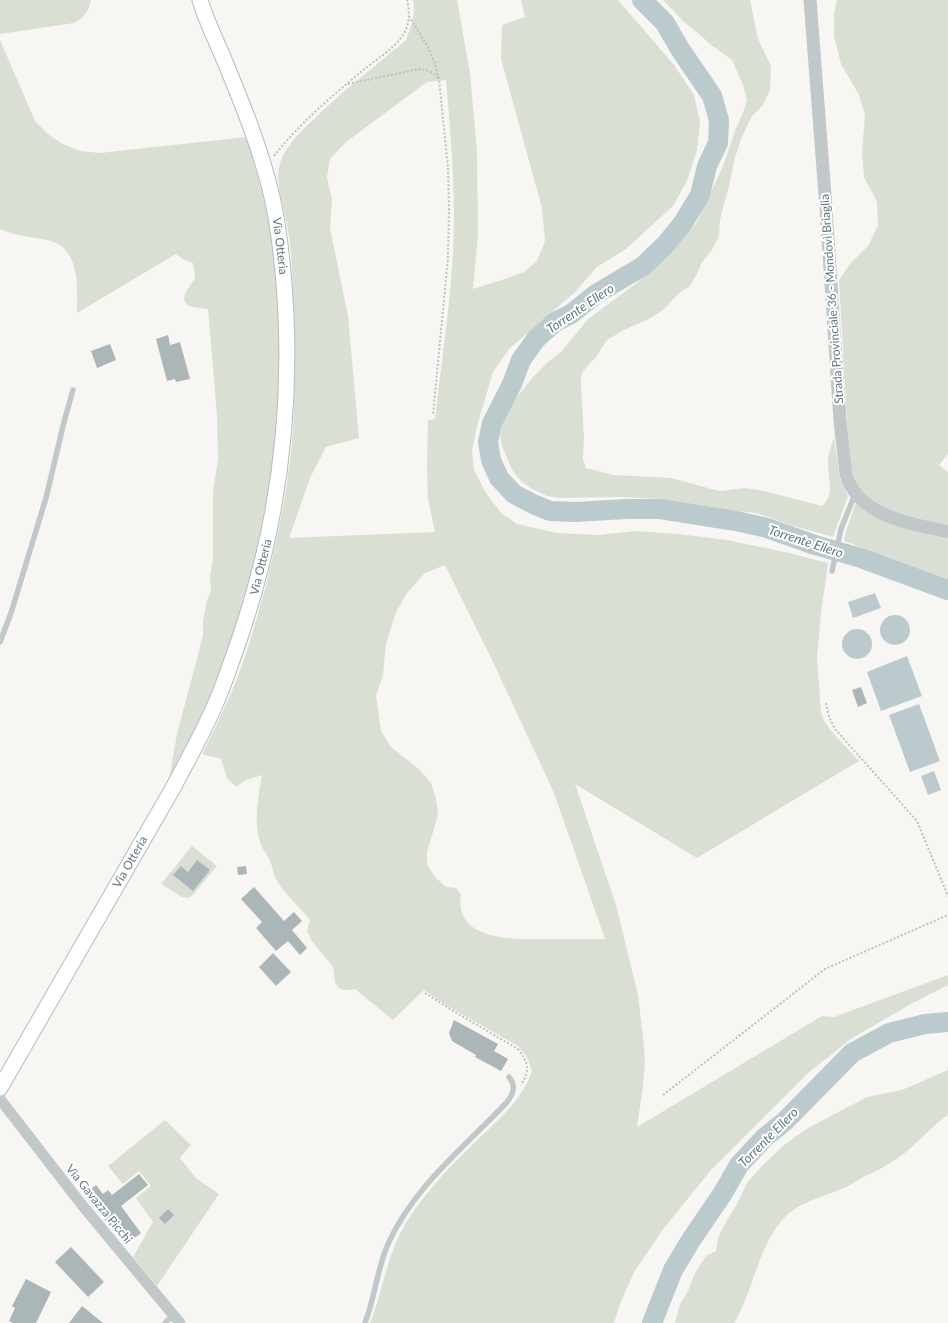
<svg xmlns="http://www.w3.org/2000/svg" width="948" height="1323" viewBox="0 0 948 1323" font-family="Lato,sans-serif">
	<rect width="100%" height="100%" fill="#f7f6f3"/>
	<path fill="#dadfd3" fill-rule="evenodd" d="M 0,0 L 91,0 C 89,11 84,18 74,23 L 0,34 Z
		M 413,0 L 457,0 L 470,73 L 477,151 L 478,234 L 473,289 L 502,280 L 524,272 L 537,261 L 545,241 L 542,208 L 501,59 L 502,25 L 525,17 L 521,0 L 618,0 L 674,65 L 694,95 L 700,122 L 697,150 L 687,181 L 673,206 L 626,249 L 597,267 L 574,293 L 509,349 L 493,372 L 477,426 L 472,451 L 474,470 L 486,493 L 501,513 L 517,524 L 557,533 L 599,535 L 635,531 L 678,534 L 727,540 L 785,552 L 828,563 L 821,614 L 817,657 L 821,712 L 824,721 L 832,732 L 859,761 L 697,858 L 575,784 L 616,905 L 638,995 L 643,1037 L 645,1062 L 643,1086 L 637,1127 L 822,1016 L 834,1017 L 948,975 L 948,985 L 909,1005 L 851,1039 L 808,1073 L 711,1170 L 664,1228 L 634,1272 L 620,1304 L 614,1323 L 370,1323 C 385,1285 387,1250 411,1215 C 428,1190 449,1167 471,1146 C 494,1123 521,1103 532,1071 L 527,1057 L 518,1046 L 444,1004 L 424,990 L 393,1020 L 355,989 L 346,990 L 340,989 L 335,983 L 333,967 L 312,941 L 307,931 L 310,920 C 300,908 285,894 277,881 C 273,874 273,868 270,861 C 268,855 263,850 261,845 C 253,823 258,798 262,775 L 246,780 L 236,787 L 227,778 L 221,759 L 202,754 C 216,726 230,698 241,668 C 251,641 258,613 266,585 C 280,527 293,466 294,406 C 295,370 294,333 293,296 C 292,272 292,249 287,225 C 283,204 272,177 283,156 C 290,142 302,130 313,120 C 342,91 375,67 406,40 C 411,27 416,15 413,0 ZM 446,80 C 451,137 456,195 453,253 C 450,308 441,364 435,419 L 428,420 L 427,469 L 428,499 L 435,532 L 289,538 L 310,478 L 326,447 L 359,438 L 348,316 L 330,228 L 332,200 L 327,177 L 330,159 L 346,142 L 427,82 ZM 445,565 L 494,664 L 554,793 L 605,939 C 587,939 568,939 550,939 C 518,939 453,943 461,894 L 456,888 L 446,887 L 435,877 L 427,864 L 427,852 L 438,815 L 436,799 L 431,783 L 420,770 L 391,747 L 381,731 L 376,696 L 383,675 L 386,644 L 396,612 L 407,593 L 425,573 Z
		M 663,0 L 750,0 L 758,39 L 771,66 L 770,90 L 763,105 L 752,116 L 741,139 L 734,161 L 729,187 L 724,204 L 720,220 L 719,236 L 712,250 L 702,262 L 697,274 L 689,287 L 679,293 L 663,310 L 649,319 L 624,330 L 607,340 L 596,357 L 583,371 L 581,377 L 581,386 L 584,437 L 583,459 L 586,468 L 614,475 L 671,478 L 719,491 L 746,488 L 764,491 L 822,506 C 835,496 828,478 828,463 C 828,454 831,446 834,438 L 840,479 L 848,496 L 833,537 L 790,525 L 757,513 L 719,510 L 660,499 L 621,497 L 562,498 L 547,496 L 532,489 L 521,481 L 512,470 L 502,446 L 500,435 L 503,420 L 509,407 L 532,378 L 548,362 L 562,351 L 588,319 L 634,285 L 653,268 L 671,248 L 696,224 L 723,166 L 735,131 L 743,113 L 747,100 L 743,85 L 732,60 L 711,45 L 699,34 L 683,21 Z
		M 837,0 L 948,0 L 948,454 L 939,465 L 948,472 L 948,526 L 909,516 L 886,509 L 870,499 L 857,485 L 852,470 L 847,423 L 839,280 L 850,264 L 868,246 L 878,225 L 877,202 L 864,177 L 862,154 L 865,115 L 859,95 L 841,64 L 834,36 L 834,14 Z
		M 0,40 L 35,121 L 49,135 L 63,144 L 80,151 L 100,153 L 246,137 C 259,178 271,221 276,264 C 280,300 280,338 279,374 C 279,391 279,408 278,424 C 270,511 249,596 218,677 C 205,713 186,746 169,780 L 177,734 L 199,651 L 203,635 L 203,620 L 207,601 L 211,591 L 210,576 L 213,559 L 213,493 L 218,459 L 217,415 L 208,309 C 203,308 197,308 192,307 C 176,302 189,286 195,279 L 193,263 L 184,260 L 176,254 L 77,313 C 77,287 81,247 47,240 C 31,237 15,236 0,229 Z
		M 856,503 L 863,509 L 914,530 L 948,539 L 948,579 L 844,541 L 847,528 Z
		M 192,846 L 217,866 L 192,896 L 188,898 L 182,897 L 161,884 Z
		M 948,1070 L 948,1115 C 927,1129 912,1151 890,1163 C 881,1169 872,1173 863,1177 C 856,1181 849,1186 841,1189 C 821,1198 798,1202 783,1219 C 757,1249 754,1290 734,1323 L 675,1323 L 680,1304 L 688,1291 L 695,1273 L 706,1256 L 716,1251 L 718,1238 L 726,1222 L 738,1202 L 747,1183 L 761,1167 L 784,1145 L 808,1128 L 867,1097 L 902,1090 Z
		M 165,1120 L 191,1145 L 180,1158 L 196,1178 L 219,1194 L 157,1286 L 133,1257 L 153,1222 L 136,1198 L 151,1186 L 139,1171 L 123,1184 L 108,1166 Z"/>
	<path fill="#bbcbcd" d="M 875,593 L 881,608 L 853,618 L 848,602 Z
		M880 630a15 15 0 1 1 30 0a15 15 0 1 1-30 0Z
		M842 644a15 15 0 1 1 30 0a15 15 0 1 1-30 0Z
		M 907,656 L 922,696 L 881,711 L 867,672 Z
		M 919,704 L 940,761 L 910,772 L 889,715 Z
		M 934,771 L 941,790 L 928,795 L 921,776 Z"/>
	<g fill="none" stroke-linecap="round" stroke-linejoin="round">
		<path stroke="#bbcbcd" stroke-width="20" d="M 642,0 L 665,23 L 680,49 L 712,96 L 719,120 L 718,143 L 707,166 L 700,195 L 683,223 L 666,244 L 643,266 L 596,294 L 571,314 L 555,322 L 536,339 L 521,360 L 512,384 L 492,423 L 488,442 L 491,460 L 499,478 L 514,494 L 533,504 L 550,511 L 576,512 L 626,509 L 660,509 L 736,521 L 767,528 L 815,545 L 861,558 L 948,590
			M 652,1323 L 673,1270 L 691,1240 L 723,1193 L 739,1165 L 764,1138 L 784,1122 L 852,1053 L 889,1033 L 925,1024 L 948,1022"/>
	</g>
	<path fill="#aab6b8" d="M 168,335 L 170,345 L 180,342 L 190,379 L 176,382 L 175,379 L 167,381 L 156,339 Z
		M 110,344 L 116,360 L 97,368 L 91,351 Z
		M 861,687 L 867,703 L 858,707 L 852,690 Z
		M 197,860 L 210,870 L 193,891 L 173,875 L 181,866 L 188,872 Z
		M 246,866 L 247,874 L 238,875 L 237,867 Z
		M 254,887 L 284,921 L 294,912 L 302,921 L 292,930 L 307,948 L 300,955 L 288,941 L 276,951 L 256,928 L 262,922 L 241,899 Z
		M 273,953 L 291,972 L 276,986 L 259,967 Z
		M 454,1020 L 498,1044 L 494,1051 L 508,1059 L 501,1071 L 475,1057 L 476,1055 L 452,1041 L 449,1033 Z
		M 139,1174 L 148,1185 L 121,1206 L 141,1233 L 132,1240 L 128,1236 L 122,1240 L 84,1195 L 96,1185 L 103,1194 L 108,1190 L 112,1195 Z
		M 168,1209 L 174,1215 L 165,1224 L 159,1218 Z
		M 71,1247 L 104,1282 L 88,1297 L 55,1262 Z
		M 26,1279 L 51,1292 L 36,1323 L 13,1323 L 9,1321 L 15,1308 L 12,1306 Z
		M 82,1306 L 103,1323 L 69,1323 Z"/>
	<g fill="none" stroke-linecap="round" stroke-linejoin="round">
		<g stroke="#b3bcbe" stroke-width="17">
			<path id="secondary" d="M 0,1088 L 173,788 C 187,761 202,735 214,707 C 223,688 229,668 236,649 C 274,542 291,430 286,316 C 284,276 281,237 272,197 C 261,149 242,103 223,57 C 215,38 206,20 200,0"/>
		</g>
		<path stroke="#bdc1c2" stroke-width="2" stroke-dasharray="2 2" stroke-linecap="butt" d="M 409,16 L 428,47 L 435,64 L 439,79 L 448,168 L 449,209 L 448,257 L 433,415
			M 348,84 L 419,69 C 427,70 432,71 438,78
			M 274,156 C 297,126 332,96 362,71 C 375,60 393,50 403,35 C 410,24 410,12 407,0
			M 826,703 L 829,717 L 835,729 L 917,821 L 948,896
			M 425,993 L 455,1012 L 518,1049 C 528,1063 531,1069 521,1085
			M 663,1095 L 825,969 L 948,915"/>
		<path stroke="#c1c8ca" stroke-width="5.5" d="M 832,571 L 841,529 L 855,494
			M 0,642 L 11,613 L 46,498 L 64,422 L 73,390
			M 165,1323 L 173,1315
			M 365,1323 C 375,1297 377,1269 388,1244 C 414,1186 465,1147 507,1102 C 514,1093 516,1086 509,1077"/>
		<path stroke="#c1c8ca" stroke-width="11" d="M 0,1099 L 82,1205 L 180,1323"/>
		<path stroke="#c1c8ca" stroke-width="13" d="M 810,0 L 826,208 L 840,421 L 846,474 C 858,517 911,523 948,532"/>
		<use href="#secondary" stroke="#fff" stroke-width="15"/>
	</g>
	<g text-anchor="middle" stroke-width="4" stroke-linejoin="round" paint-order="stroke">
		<g font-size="12" fill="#5f7980" stroke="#fff">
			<text transform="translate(280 246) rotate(83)" y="4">Via Otteria</text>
			<text transform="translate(832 299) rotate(-94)" y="4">Strada Provinciale 36 - Mondovì Briaglia</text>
			<text transform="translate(261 567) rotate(-76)" y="4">Via Otteria</text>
			<text transform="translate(130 862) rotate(-60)" y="4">Via Otteria</text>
			<text transform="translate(99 1204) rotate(51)" y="4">Via Gavazza Picchi</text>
		</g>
		<g font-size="13" font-style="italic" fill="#5a7a7c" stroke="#fff">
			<text transform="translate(580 308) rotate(-34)" y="5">Torrente Ellero</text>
			<text transform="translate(806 541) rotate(18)" y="5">Torrente Ellero</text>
			<text transform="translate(768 1137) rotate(-45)" y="5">Torrente Ellero</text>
		</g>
	</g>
</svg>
